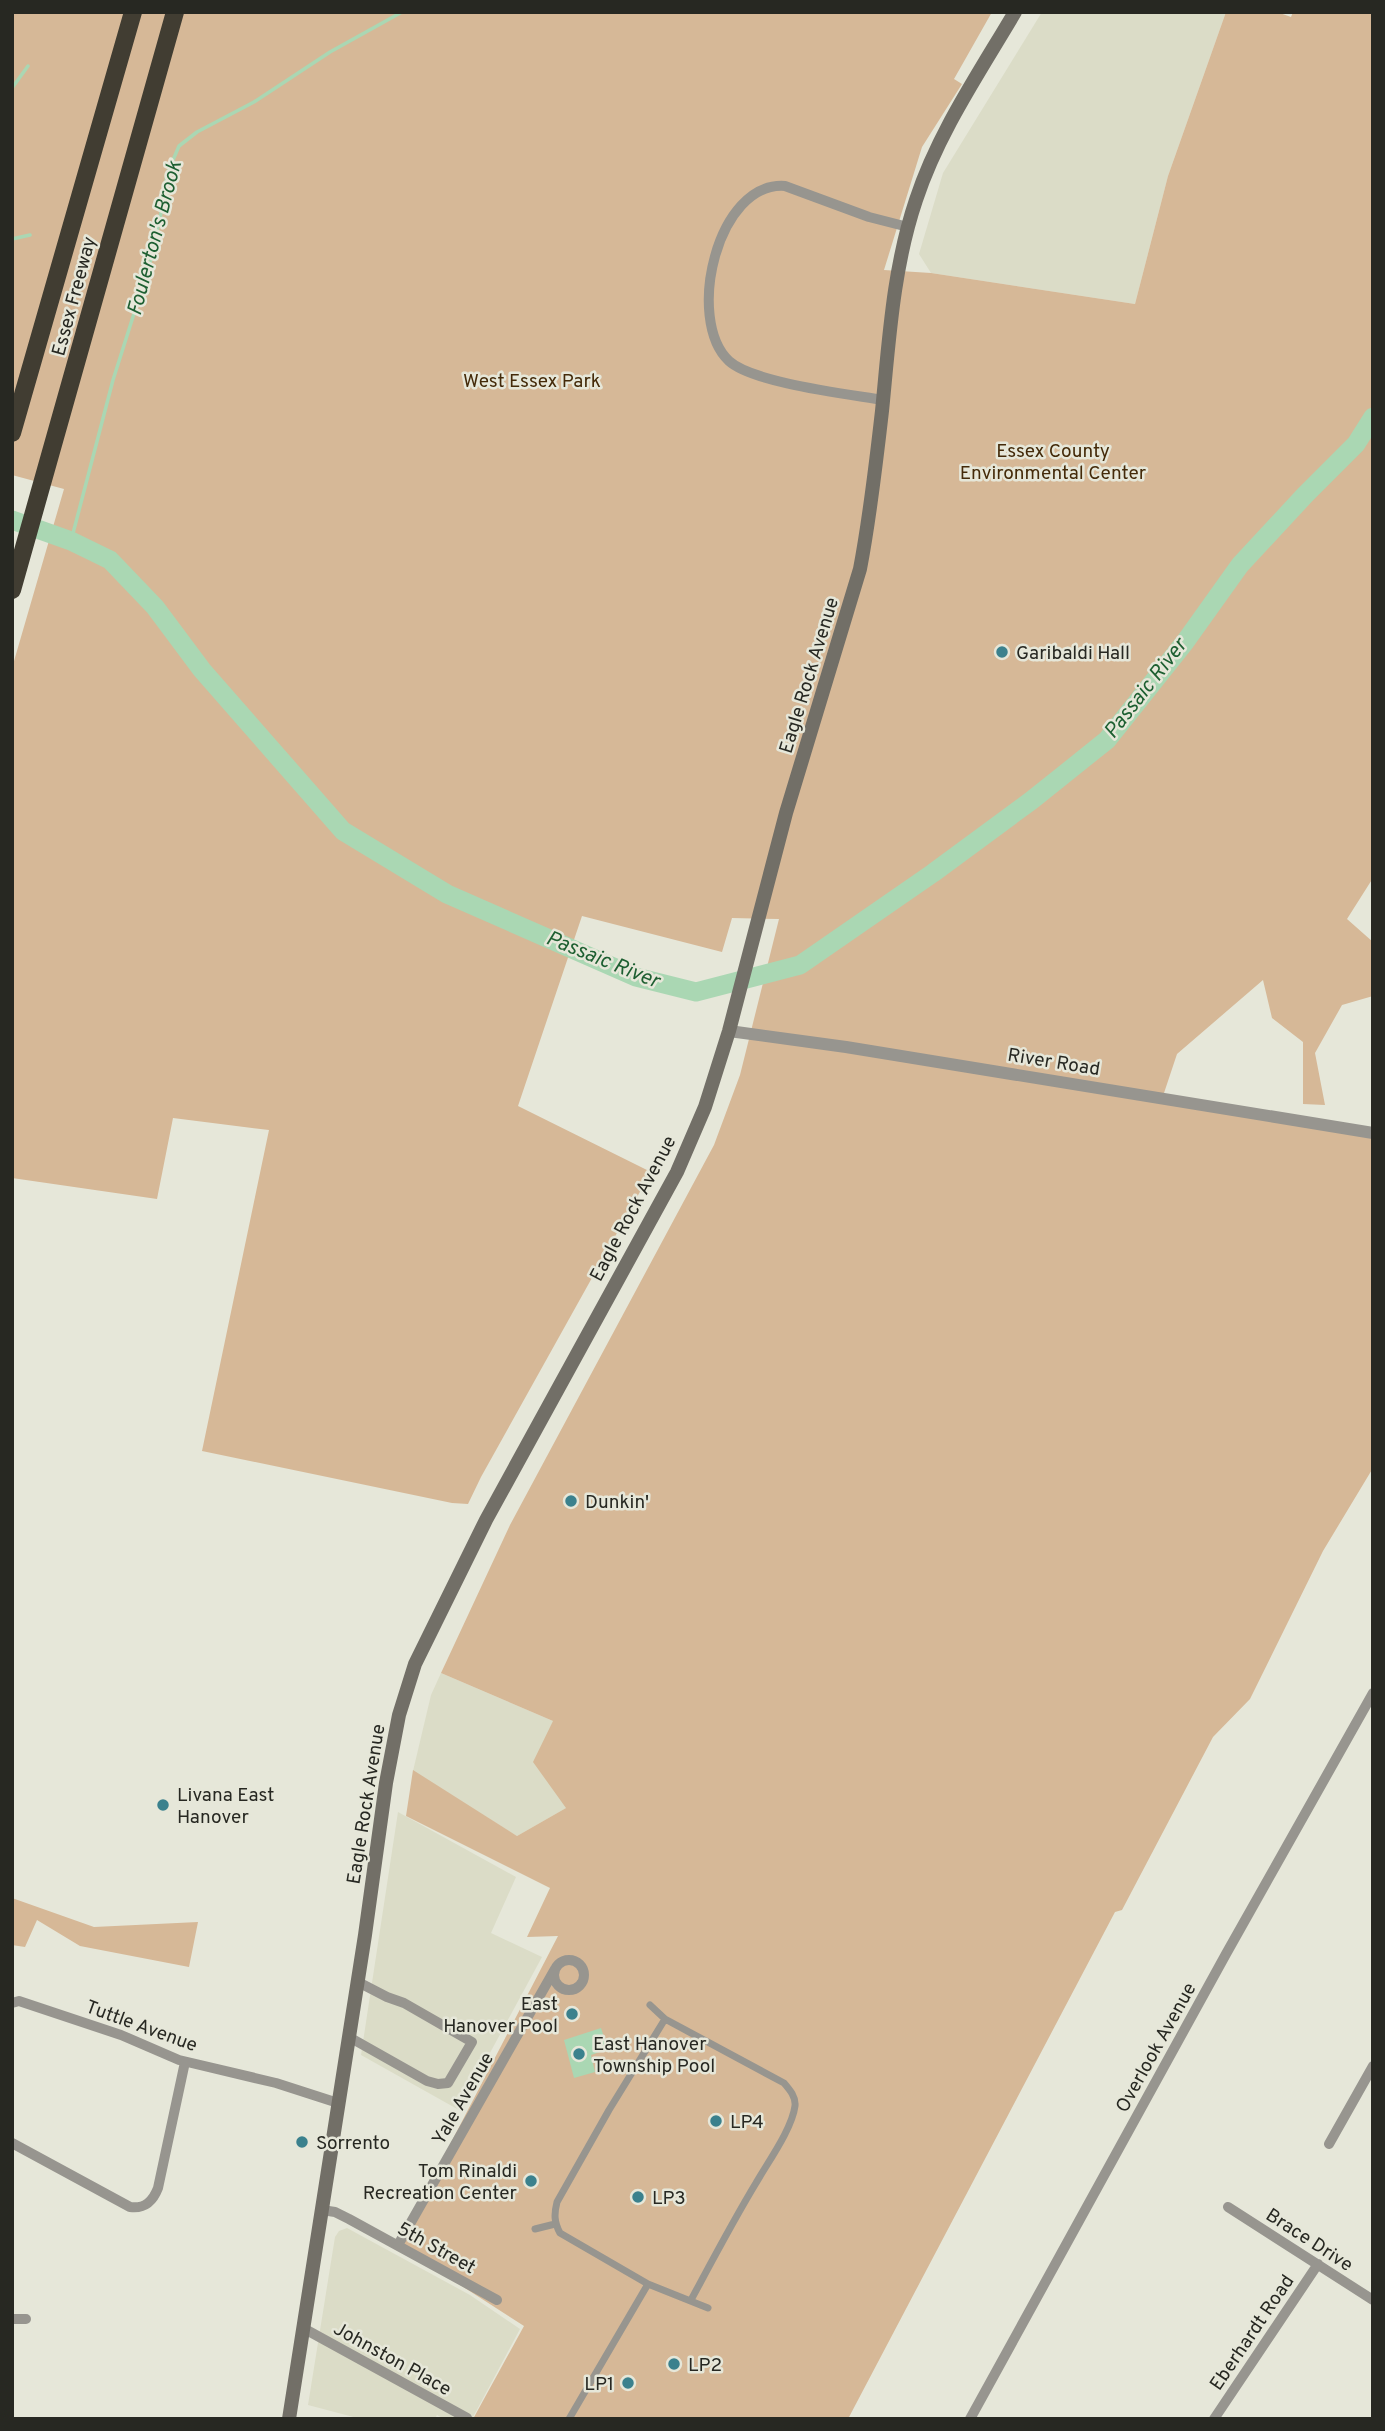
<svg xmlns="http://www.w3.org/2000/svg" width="1385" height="2431" viewBox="0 0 1385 2431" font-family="Overpass,sans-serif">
	<rect width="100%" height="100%" fill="#e6e7d9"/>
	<path fill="#dbdcc7" d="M 1042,12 L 1226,12 L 1168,176 L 1135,304 L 931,273 L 919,254 L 943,173 Z
		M 441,1673 L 553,1721 L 566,1808 L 517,1836 L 413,1771 L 431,1695 Z
		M 398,1812 L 516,1877 L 491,1933 L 542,1957 L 459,2110 L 361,2055 Z
		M 347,2228 L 470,2295 L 520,2329 L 472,2419 L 444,2419 L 437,2415 L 435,2419 L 361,2419 L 308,2405 L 335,2237 L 339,2231 Z"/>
	<path fill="#d6b897" d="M 12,12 L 992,12 L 954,79 L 962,84 L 922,147 L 884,270 L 931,273 L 1135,304 L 1168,176 L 1226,12 L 1277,12 L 1291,17 L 1293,12 L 1373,12 L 1373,878 L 1347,919 L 1373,942 L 1373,996 L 1342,1005 L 1315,1053 L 1325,1105 L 1303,1104 L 1303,1042 L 1272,1018 L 1263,980 L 1177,1054 L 1163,1096 L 1373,1130 L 1373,1468 L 1323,1551 L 1250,1699 L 1213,1737 L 1122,1910 L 1115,1912 L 848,2419 L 473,2419 L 524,2326 L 398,2245 L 558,1936 L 527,1937 L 550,1888 L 406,1816 L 413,1770 L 517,1836 L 566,1808 L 533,1762 L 553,1721 L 441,1673 L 510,1525 L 714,1145 L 740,1075 L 779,919 L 732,918 L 722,952 L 582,916 L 518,1106 L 651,1172 L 481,1477 L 468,1504 L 452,1503 L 202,1451 L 269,1130 L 173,1118 L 157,1199 L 12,1178 L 12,668 L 64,489 L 12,475 Z
		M 12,1898 L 94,1927 L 198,1922 L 189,1967 L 80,1946 L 37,1920 L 25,1947 L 12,1945 Z"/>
	<path fill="#aad7b3" d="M 601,2028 L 608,2049 L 591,2055 L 595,2072 L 574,2078 L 564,2040 Z"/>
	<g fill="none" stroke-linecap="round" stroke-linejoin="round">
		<path stroke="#aad7b3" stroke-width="3.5" d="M 12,88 L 28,66
			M 12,239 L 30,235
			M 71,541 L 113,380 L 150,263 L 163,204 L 167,174 L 179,146 L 197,132 L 254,102 L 330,52 L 402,12"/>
		<path stroke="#aad7b3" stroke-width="19" d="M 12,520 L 71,541 L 110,560 L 155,607 L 202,670 L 343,831 L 447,894 L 636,977 L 696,992 L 800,965 L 933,873 L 1032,800 L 1107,740 L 1185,642 L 1240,565 L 1305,495 L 1356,444 L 1373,417"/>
		<path stroke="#97958f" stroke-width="7" d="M 650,2005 L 665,2019
			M 535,2229 L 555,2224
			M 691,2300 C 712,2261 733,2221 756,2183 C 768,2162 792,2129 795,2106 C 796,2097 790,2090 784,2083 L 665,2019 L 609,2110 L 557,2202 C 554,2214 554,2222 560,2233 L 648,2284 L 708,2308
			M 569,2419 L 648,2284"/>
		<path stroke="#97958f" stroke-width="10" d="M 883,400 C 848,394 753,383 729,361 C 685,320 717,181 785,186 L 869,217 L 908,227
			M554 1975a15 15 0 1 1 30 0a15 15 0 1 1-30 0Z
			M 12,2003 L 19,2001 L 121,2035 L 179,2060 L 276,2083 L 338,2103
			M 349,2037 L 427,2081 L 438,2084 L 448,2083 L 472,2042 L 404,2003 L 387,1997 L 358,1982
			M 12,2143 L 130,2207 C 145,2209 153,2201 158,2188 L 185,2062
			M 1329,2144 L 1373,2066
			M 1228,2207 L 1373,2300
			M 322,2210 L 335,2212 L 349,2219 L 497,2300
			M 398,2245 L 555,1969
			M 12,2319 L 26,2319
			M 303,2328 L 467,2418
			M 970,2419 L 1226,1954 L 1373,1693
			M 1214,2419 L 1318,2264"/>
		<path stroke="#97958f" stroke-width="12" d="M 729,1031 L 846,1047 L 1373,1133"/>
		<path stroke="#726f67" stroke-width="14" d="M 289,2419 L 365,1935 L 386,1783 L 399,1715 L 415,1664 L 486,1520 L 677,1172 L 705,1107 L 729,1031 L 786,813 L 860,569 C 870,517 876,464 882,411 C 889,341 893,268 916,200 C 938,133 979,73 1015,12"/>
		<path stroke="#413d32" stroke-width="18" d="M 12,433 L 133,12
			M 12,590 L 175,12"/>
	</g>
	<g fill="#3b818d" stroke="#e6e7d9" stroke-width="2.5">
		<circle cx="1002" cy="652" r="7"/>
		<circle cx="571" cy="1501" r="7"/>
		<circle cx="163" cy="1805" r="7"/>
		<circle cx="572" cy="2014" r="7"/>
		<circle cx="579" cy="2054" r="7"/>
		<circle cx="716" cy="2121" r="7"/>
		<circle cx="302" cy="2142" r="7"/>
		<circle cx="531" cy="2181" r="7"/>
		<circle cx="638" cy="2197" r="7"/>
		<circle cx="674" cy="2364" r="7"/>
		<circle cx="628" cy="2383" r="7"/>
	</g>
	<g text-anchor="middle" stroke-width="5" stroke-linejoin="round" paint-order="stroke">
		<g font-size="19" fill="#272822" stroke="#e6e7d9">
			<text transform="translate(73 296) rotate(-75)" y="7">Essex Freeway</text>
			<text transform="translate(808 675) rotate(-73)" y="7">Eagle Rock Avenue</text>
			<text transform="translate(1054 1061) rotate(9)" y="7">River Road</text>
			<text transform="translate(632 1208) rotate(-62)" y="7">Eagle Rock Avenue</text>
			<text transform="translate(365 1804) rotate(-81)" y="7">Eagle Rock Avenue</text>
			<text transform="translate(142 2025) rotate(20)" y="7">Tuttle Avenue</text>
			<text transform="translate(1155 2047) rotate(-61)" y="7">Overlook Avenue</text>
			<text transform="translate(462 2098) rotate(-60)" y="7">Yale Avenue</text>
			<text transform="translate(1310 2239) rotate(33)" y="7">Brace Drive</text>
			<text transform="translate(437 2247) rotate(29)" y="7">5th Street</text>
			<text transform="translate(1251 2332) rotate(-56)" y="7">Eberhardt Road</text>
			<text transform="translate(393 2358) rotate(29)" y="7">Johnston Place</text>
		</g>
		<g font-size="19" fill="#442a09" stroke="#e6e7d9">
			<text x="532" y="387">West Essex Park</text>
			<text x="1053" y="457">Essex County<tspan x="1053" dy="22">Environmental Center</tspan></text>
		</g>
		<g font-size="19" fill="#272822" stroke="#e6e7d9" text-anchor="start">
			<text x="1016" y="659">Garibaldi Hall</text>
			<text x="585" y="1508">Dunkin'</text>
			<text x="177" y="1801">Livana East<tspan x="177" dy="22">Hanover</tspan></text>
			<text x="558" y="2010" text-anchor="end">East<tspan x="558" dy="22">Hanover Pool</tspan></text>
			<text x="593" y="2050">East Hanover<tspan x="593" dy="22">Township Pool</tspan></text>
			<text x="730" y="2128">LP4</text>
			<text x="316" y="2149">Sorrento</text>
			<text x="517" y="2177" text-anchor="end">Tom Rinaldi<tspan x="517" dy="22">Recreation Center</tspan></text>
			<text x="652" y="2204">LP3</text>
			<text x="688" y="2371">LP2</text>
			<text x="614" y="2390" text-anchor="end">LP1</text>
		</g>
		<g font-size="21" font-style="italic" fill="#1d5f31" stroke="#e6e7d9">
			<text transform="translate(154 238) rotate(-75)" y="7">Foulerton's Brook</text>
			<text transform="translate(1145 688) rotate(-52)" y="7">Passaic River</text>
			<text transform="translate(603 959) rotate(22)" y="7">Passaic River</text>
		</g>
	</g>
	<rect width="1385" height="2431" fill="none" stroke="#272822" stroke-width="28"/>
</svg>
